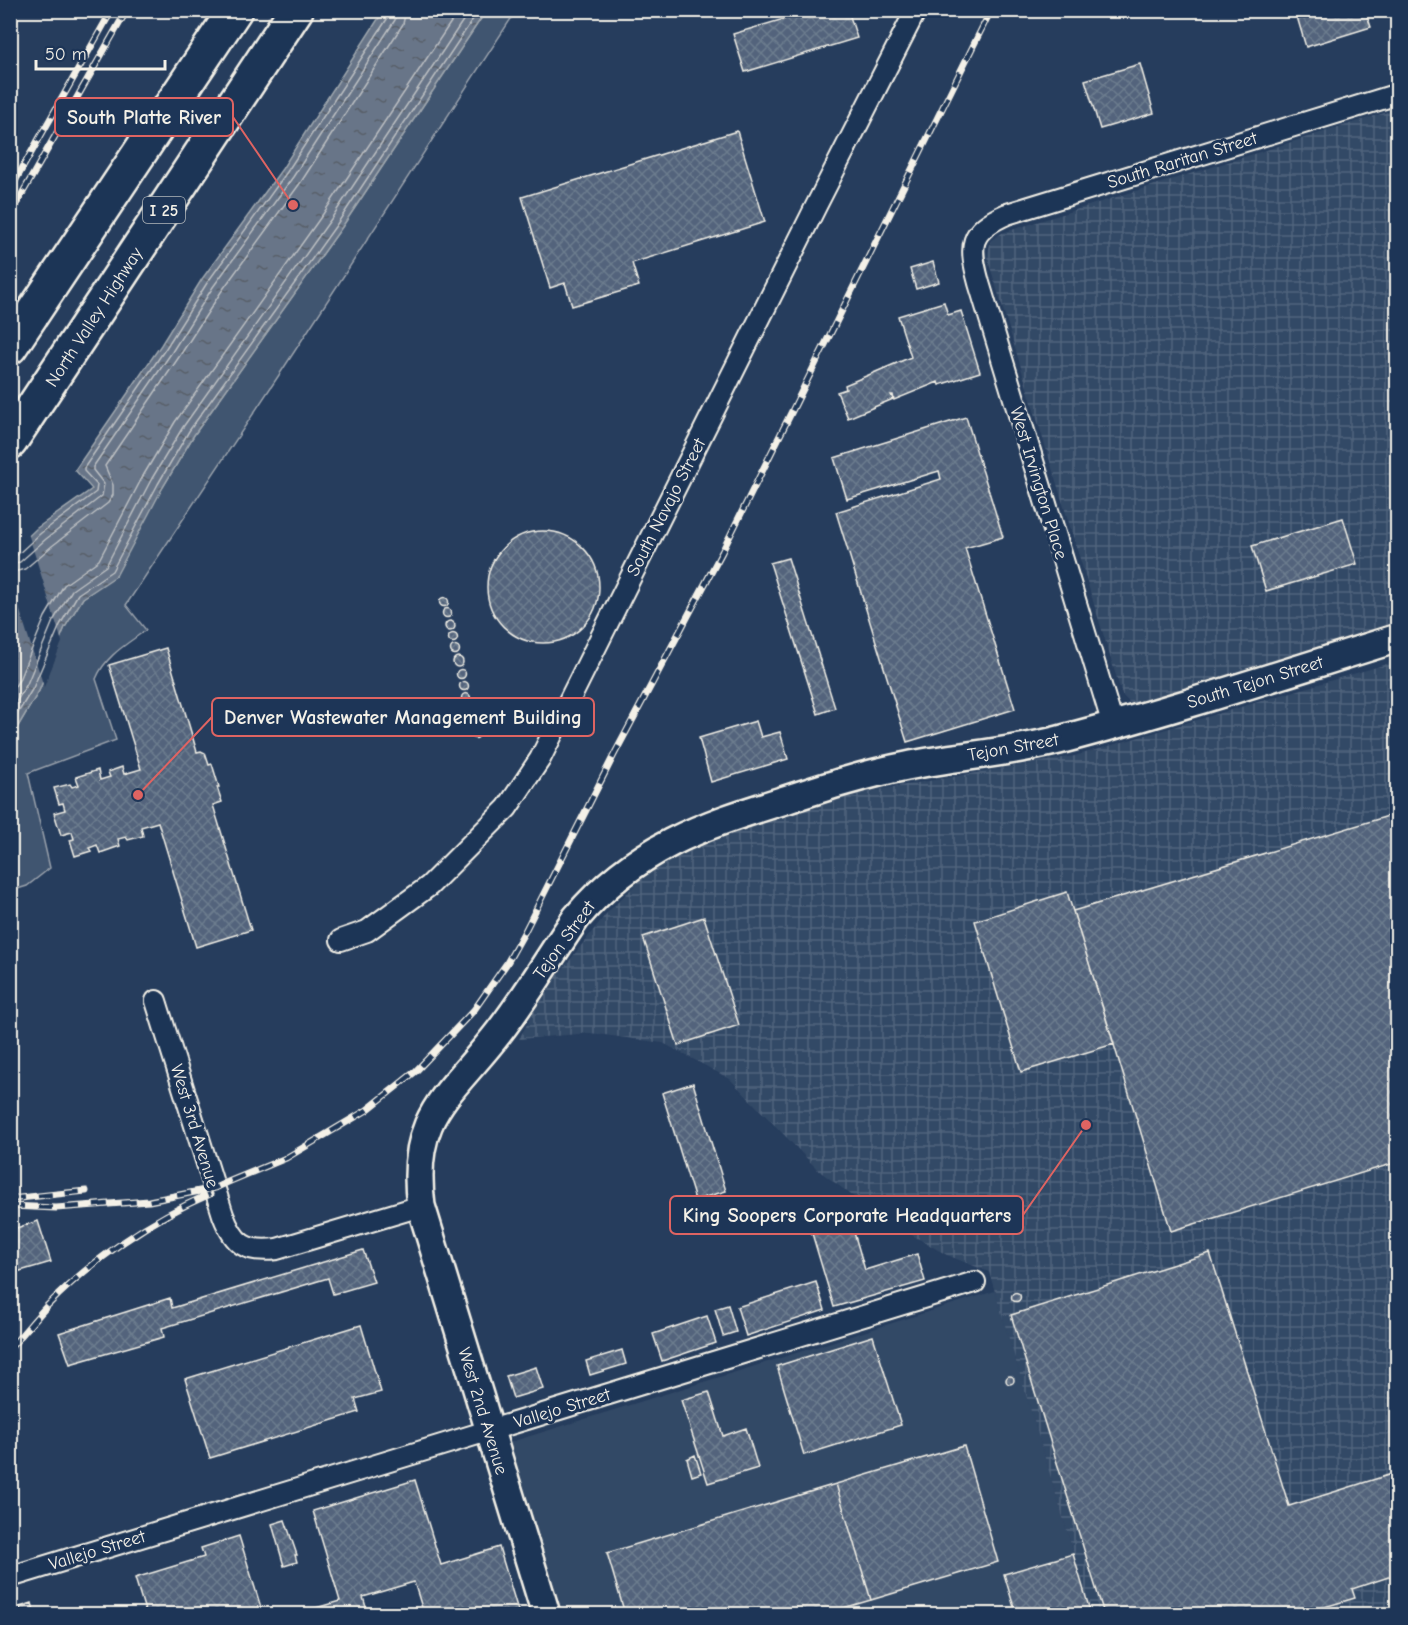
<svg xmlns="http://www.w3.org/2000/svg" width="1408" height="1625" viewBox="0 0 1408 1625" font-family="'Comic Neue',sans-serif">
	<defs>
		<pattern id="industrial-grid" width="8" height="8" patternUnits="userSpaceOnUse" patternTransform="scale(1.5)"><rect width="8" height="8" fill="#334966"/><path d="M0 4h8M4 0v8" fill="none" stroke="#51647c"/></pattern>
		<pattern id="water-ripples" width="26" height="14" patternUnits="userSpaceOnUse" patternTransform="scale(1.5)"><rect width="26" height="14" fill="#677588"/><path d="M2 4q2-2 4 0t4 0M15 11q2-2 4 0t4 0" fill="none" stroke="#585e67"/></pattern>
		<pattern id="building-cross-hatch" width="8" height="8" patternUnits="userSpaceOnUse" patternTransform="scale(1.5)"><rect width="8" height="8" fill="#52647b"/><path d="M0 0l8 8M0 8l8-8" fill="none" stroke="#6c7b8e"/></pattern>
	</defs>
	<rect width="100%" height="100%" fill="#263d5d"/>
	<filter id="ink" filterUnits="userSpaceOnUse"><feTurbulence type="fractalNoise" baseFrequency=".0167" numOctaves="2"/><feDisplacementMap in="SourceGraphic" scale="12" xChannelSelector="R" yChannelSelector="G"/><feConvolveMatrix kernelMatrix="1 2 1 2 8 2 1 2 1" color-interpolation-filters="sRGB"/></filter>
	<g filter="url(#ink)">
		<path fill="#334966" d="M 995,1291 L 1092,1614 L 559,1614 L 509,1449 L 511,1442 Z"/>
		<path fill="url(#industrial-grid)" d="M 1397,109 L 1397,623 L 1134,703 L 1129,702 L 1122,695 L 987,257 L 991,240 L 1002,233 Z
			M 1397,661 L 1397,1614 L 1092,1614 L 989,1272 L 947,1255 L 882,1218 L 818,1170 L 730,1079 L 663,1043 L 590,1033 L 519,1039 L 544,993 L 606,914 L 646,874 L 693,847 L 765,820 L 864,792 L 1075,756 Z"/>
		<path fill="#40546f" stroke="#9aa2ac" stroke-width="1.5" d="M 486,11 L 516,11 L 283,369 L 126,605 L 146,630 C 127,644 105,656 96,679 L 116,740 L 28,773 L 50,868 L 27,886 L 11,891 L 11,738 L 39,691 L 65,627 L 83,598 L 97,588 L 163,487 L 194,435 L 342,227 Z"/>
		<path fill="url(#water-ripples)" stroke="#9fa7ae" stroke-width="1.5" d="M 386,11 L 486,11 L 342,227 L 194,435 L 163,487 L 116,576 L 83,598 L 65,627 L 39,691 L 11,738 L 11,553 L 37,528 L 92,489 L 75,470 L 161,345 L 202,279 L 282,169 L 380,16 Z"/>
		<path fill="#263d5d" d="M 28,533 L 62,642 L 44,687 L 11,582 L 10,549 Z"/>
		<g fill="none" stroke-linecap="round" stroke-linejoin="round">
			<path stroke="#bcbfc2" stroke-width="1.5" d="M 10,557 L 17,555 L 41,533 L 96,492 L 97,485 L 84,471 L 84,468 L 166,348 L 207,283 L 287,172 L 389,16 L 389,10
				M 10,564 L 20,562 L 46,539 L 102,496 L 104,484 L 93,470 L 93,467 L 172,352 L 213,287 L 293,177 L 395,20 L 397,10
				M 10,573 L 25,569 L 52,546 L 108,503 L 113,495 L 113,485 L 105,466 L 179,357 L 221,292 L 301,182 L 403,24 L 406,10
				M 10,694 L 19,680 L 45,617 L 64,585 L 99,560 L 143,476 L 175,422 L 323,214 L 459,10
				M 10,712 L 27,684 L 53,621 L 72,590 L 106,566 L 151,480 L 183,427 L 331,219 L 470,10
				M 10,726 L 33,688 L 60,625 L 78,594 L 112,571 L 158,484 L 189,431 L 337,224 L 479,10"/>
		</g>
		<path fill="url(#building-cross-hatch)" stroke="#f4f1e8" stroke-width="1.5" d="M 814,10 L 848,10 L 857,38 L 745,72 L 733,34 Z
			M 1295,10 L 1365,10 L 1371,27 L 1306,47 Z
			M 10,39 L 17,61 L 10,63 Z
			M 1140,64 L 1154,113 L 1100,129 L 1085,80 Z
			M 737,131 L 765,222 L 632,263 L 639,286 L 572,306 L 565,283 L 550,288 L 522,197 Z
			M 933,262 L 939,282 L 916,289 L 910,269 Z
			M 944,302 L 948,315 L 961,311 L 980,372 L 939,385 L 938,382 L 894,400 L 893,395 L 891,395 L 893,399 L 848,418 L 837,392 L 846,389 L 845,385 L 911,357 L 898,316 Z
			M 966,417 L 1003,537 L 965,548 L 1015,709 L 907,742 L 836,512 L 941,479 L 939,471 L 847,499 L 834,458 Z
			M 1343,518 L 1357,564 L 1266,591 L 1252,546 Z
			M487 587a56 56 0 1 1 112 0a56 56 0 1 1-112 0Z
			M 788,558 L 835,708 L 818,714 L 770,563 Z
			M439.5 602a4.5 4.5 0 1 1 9 0a4.5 4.5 0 1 1-9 0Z
			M442.5 613a4.5 4.5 0 1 1 9 0a4.5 4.5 0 1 1-9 0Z
			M445 626a5 5 0 1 1 10 0a5 5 0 1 1-10 0Z
			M448.5 638a4.5 4.5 0 1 1 9 0a4.5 4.5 0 1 1-9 0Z
			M450.5 650a4.5 4.5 0 1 1 9 0a4.5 4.5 0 1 1-9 0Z
			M 166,648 L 197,752 L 201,751 L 205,753 L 209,765 L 212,764 L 219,787 L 217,787 L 222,802 L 213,805 L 251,930 L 196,947 L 158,822 L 141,827 L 143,836 L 128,840 L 126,837 L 118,839 L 120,846 L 100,853 L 97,845 L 89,848 L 91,851 L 75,856 L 70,840 L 74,839 L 72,832 L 61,835 L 54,813 L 65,810 L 63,803 L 59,804 L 54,788 L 70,784 L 72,787 L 79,785 L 76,777 L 98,770 L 100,780 L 110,777 L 108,772 L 122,767 L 124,774 L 141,769 L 109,665 Z
			M453 662a5 5 0 1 1 10 0a5 5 0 1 1-10 0Z
			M456.5 674a4.5 4.5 0 1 1 9 0a4.5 4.5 0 1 1-9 0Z
			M459.5 686a4.5 4.5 0 1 1 9 0a4.5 4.5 0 1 1-9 0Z
			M461.5 698a4.5 4.5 0 1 1 9 0a4.5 4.5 0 1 1-9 0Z
			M 756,721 L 761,737 L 780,732 L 788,759 L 711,782 L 699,738 Z
			M470.5 734a4.5 4.5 0 1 1 9 0a4.5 4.5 0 1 1-9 0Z
			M 1398,813 L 1398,1162 L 1171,1231 L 1073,911 Z
			M 1067,892 L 1114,1044 L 1021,1072 L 975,921 Z
			M 704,917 L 739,1025 L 678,1045 L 643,937 Z
			M 693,1083 L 726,1191 L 695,1200 L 662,1093 Z
			M 850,1219 L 865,1270 L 917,1254 L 925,1281 L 834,1307 L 811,1230 Z
			M 38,1221 L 51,1262 L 10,1274 L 10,1230 Z
			M 363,1250 L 374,1282 L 333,1294 L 328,1278 L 162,1328 L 164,1337 L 70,1364 L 59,1333 L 170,1298 L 172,1308 Z
			M 1210,1253 L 1289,1506 L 1398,1472 L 1398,1574 L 1352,1589 L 1355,1598 L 1301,1614 L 1104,1614 L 1011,1315 Z
			M 816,1282 L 825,1310 L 746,1336 L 737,1307 Z
			M1011.5 1297a4.5 4.5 0 1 1 9 0a4.5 4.5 0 1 1-9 0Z
			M 728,1305 L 736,1332 L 723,1336 L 715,1309 Z
			M 707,1316 L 716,1343 L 662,1361 L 653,1334 Z
			M 361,1325 L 381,1392 L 355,1399 L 359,1412 L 210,1458 L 185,1379 Z
			M 873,1336 L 901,1425 L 804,1455 L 777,1366 Z
			M 622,1350 L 626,1364 L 590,1375 L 586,1361 Z
			M 536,1367 L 543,1389 L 513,1398 L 506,1376 Z
			M1006 1380a4 4 0 1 1 8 0a4 4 0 1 1-8 0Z
			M 709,1392 L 723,1436 L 746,1428 L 758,1468 L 708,1483 L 681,1400 Z
			M 964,1446 L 998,1562 L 871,1600 L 836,1484 Z
			M 695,1455 L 701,1473 L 692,1476 L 687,1459 Z
			M 415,1480 L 441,1565 L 499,1547 L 519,1614 L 424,1614 L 414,1582 L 363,1597 L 368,1614 L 295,1614 L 340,1601 L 313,1511 Z
			M 836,1484 L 871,1600 L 823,1614 L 625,1614 L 607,1553 Z
			M 285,1520 L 297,1555 L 295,1555 L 297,1562 L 284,1566 L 272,1524 Z
			M 239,1536 L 263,1614 L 146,1614 L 135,1578 L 204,1557 L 201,1548 Z
			M 1073,1554 L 1091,1614 L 1016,1614 L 1004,1574 Z
			M 32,1603 L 35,1614 L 22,1614 L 20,1607 Z"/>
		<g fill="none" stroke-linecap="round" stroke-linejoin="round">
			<g stroke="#f4f1e8" stroke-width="24">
				<path id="street" d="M 1113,725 L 979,283 C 969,246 968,231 1007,214 L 1398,94
					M 341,940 L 367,931 L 429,886 L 507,808 L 540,759 L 816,206 L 916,10
					M 156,1001 L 223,1215 C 234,1244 245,1253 277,1249 L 421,1206
					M 10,1577 L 975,1282"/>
			</g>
			<g stroke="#f4f1e8" stroke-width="32">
				<path id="secondary" d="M 546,1614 L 421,1206 C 409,1114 449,1097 499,1032 C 527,996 550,956 576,918 C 635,848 701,826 785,800 C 825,787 865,774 907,766 C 957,756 1009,753 1059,740 C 1173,710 1285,673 1398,638"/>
			</g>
			<g stroke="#f4f1e8" stroke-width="38">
				<path id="highway" d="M 10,347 L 235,10
					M 10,442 L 296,10"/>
			</g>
			<use href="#street" stroke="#1d3557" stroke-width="20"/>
			<use href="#secondary" stroke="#1d3557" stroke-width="27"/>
			<use href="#highway" stroke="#1d3557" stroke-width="33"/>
			<g stroke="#f4f1e8" stroke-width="7">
				<path id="rail" d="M 10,190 L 112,10
					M 10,215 L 127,10
					M 10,1199 L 86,1191
					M 10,1206 L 56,1208 L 149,1201 L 215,1188 L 228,1182 L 286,1158 L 367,1110 L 416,1071 L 474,1010 L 507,963 L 525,931 L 615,753 L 722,552 L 991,10
					M 10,1348 C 23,1334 34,1320 47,1306 C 92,1260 151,1219 210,1194"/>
			</g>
			<use href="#rail" stroke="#1d3557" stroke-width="4.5" stroke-dasharray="14" stroke-linecap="butt"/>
		</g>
	</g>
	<g text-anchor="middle" stroke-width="6" stroke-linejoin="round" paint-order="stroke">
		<rect fill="#1d3557" stroke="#b4b9bc" stroke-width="1.5" x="143" y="197" width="42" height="26" rx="4.5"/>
		<g font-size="16" font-weight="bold" fill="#f4f1e8">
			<text x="164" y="216">I 25</text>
		</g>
		<g font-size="18" fill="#f4f1e8" stroke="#1d3557">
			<text transform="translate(1182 160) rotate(-17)" y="6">South Raritan Street</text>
			<text transform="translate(94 317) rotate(-57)" y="6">North Valley Highway</text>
			<text transform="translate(1039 483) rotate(73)" y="6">West Irvington Place</text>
			<text transform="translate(666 507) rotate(-63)" y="6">South Navajo Street</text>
			<text transform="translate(1255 682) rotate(-17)" y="6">South Tejon Street</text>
			<text transform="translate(1013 747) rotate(-10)" y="6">Tejon Street</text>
			<text transform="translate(564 940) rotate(-54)" y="6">Tejon Street</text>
			<text transform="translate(195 1126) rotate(73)" y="6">West 3rd Avenue</text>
			<text transform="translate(562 1408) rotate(-17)" y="6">Vallejo Street</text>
			<text transform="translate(483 1411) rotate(73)" y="6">West 2nd Avenue</text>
			<text transform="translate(97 1550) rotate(-17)" y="6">Vallejo Street</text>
		</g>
	</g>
	<path fill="none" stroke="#df6462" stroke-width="2" d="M293 205L233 117M138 795L212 717M1086 1125L1023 1215"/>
	<g fill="#df6462" stroke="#1d3557" stroke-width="2">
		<circle cx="293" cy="205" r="6"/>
		<circle cx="138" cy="795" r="6"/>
		<circle cx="1086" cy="1125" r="6"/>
	</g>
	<g fill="#1d3557" stroke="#df6462" stroke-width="2">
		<rect x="55" y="98" width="178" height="38" rx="6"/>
		<rect x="212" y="698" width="382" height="38" rx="6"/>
		<rect x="670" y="1196" width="353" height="38" rx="6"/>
	</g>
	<g font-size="20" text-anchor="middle" font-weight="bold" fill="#f4f1e8">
		<text x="144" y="124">South Platte River</text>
		<text x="403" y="724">Denver Wastewater Management Building</text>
		<text x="847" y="1222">King Soopers Corporate Headquarters</text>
	</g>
	<rect width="1408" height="1625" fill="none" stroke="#1d3557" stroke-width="36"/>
	<rect x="18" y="18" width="1372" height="1589" fill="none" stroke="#f4f1e8" stroke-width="2" filter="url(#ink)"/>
	<path d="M36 60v9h129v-9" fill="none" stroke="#f4f1e8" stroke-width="3"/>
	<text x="45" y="60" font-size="18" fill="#f4f1e8" stroke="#1d3557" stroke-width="4.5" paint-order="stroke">50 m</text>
</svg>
